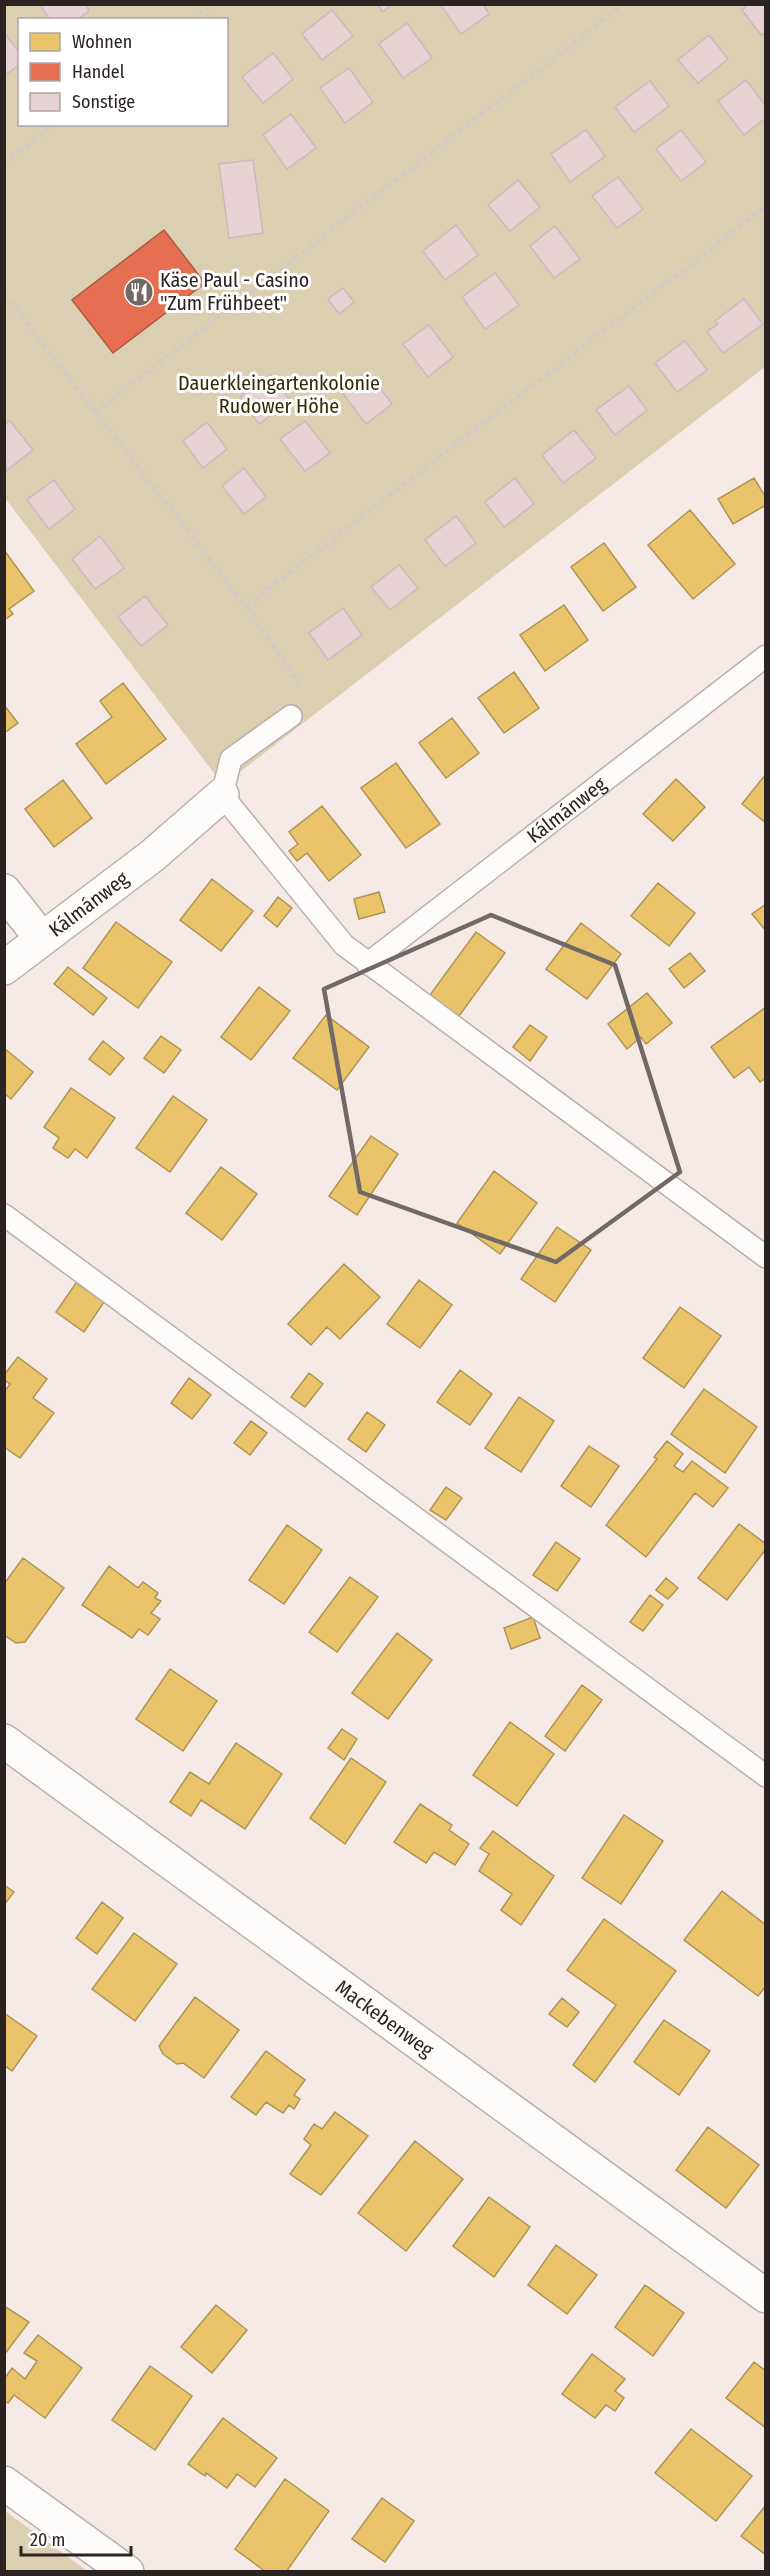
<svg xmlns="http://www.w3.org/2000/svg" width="770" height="2576" viewBox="0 0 770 2576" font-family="'Fira Sans Condensed',sans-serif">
	<rect width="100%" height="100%" fill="#f6eae6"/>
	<path fill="#dacfb0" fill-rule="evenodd" d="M 5,5 L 765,5 L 765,367 L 223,785 L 5,498 ZM 20,20 L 226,20 L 226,124 L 20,124 Z
		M 5,2511 L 87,2571 L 5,2571 Z"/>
	<path fill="#e9c46a" stroke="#b09454" stroke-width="1.5" d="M 754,478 L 766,498 L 766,505 L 733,524 L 718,499 Z
		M 690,510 L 735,564 L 693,599 L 648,545 Z
		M 604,543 L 636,587 L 603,611 L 571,567 Z
		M 4,550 L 34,591 L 9,609 L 13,614 L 4,620 Z
		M 564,605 L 588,640 L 545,671 L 520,635 Z
		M 514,672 L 539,708 L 504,733 L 478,698 Z
		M 123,683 L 166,739 L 106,784 L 76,744 L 112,717 L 100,701 Z
		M 4,705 L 18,723 L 4,733 Z
		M 452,718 L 479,753 L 446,778 L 419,743 Z
		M 396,763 L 440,824 L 406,848 L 361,788 Z
		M 766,774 L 766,823 L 742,804 Z
		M 676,779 L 705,807 L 673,841 L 643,814 Z
		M 63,780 L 92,818 L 54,847 L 25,809 Z
		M 322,806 L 361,855 L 329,881 L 307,853 L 297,861 L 289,851 L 298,844 L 289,832 Z
		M 212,879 L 253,911 L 221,951 L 180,920 Z
		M 658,883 L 695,913 L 669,946 L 631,916 Z
		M 379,892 L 385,912 L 359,919 L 354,899 Z
		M 278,897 L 292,908 L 277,927 L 264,916 Z
		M 766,904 L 766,931 L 752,914 Z
		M 116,922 L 172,962 L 138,1008 L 83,968 Z
		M 581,923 L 621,954 L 587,999 L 546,969 Z
		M 476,932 L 505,953 L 459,1016 L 430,995 Z
		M 690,953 L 705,971 L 684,988 L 669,969 Z
		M 68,967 L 107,998 L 93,1015 L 54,984 Z
		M 259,987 L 290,1011 L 251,1060 L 221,1037 Z
		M 647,993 L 672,1023 L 646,1044 L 641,1037 L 627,1049 L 608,1024 Z
		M 766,1007 L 766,1078 L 760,1082 L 749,1067 L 734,1078 L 711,1047 Z
		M 326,1015 L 369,1047 L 337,1090 L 293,1058 Z
		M 530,1025 L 547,1037 L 530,1061 L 513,1047 Z
		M 161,1036 L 181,1050 L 164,1073 L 144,1058 Z
		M 103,1041 L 124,1058 L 110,1075 L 89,1059 Z
		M 4,1048 L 33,1072 L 11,1099 L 4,1093 Z
		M 71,1088 L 115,1118 L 87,1158 L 75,1149 L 68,1158 L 53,1148 L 59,1138 L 44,1127 Z
		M 173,1096 L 207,1120 L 170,1172 L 136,1148 Z
		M 371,1136 L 398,1154 L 357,1215 L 329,1196 Z
		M 221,1167 L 257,1194 L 222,1240 L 186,1213 Z
		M 494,1171 L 537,1203 L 500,1254 L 457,1223 Z
		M 557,1227 L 591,1250 L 555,1302 L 521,1279 Z
		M 344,1264 L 380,1297 L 340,1339 L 327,1327 L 311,1345 L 288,1324 Z
		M 419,1280 L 452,1305 L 420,1348 L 387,1324 Z
		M 76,1283 L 104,1302 L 84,1332 L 56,1312 Z
		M 680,1307 L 721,1336 L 684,1388 L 643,1358 Z
		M 18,1357 L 47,1379 L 33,1398 L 54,1413 L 20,1458 L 4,1447 L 4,1392 L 10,1384 L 4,1380 L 4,1375 Z
		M 460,1370 L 492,1394 L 470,1425 L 437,1402 Z
		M 309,1373 L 323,1384 L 305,1407 L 291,1397 Z
		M 189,1378 L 211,1395 L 192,1419 L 171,1403 Z
		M 704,1389 L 757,1427 L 725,1473 L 671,1434 Z
		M 519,1397 L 554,1421 L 521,1472 L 485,1448 Z
		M 367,1412 L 385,1425 L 366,1452 L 348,1439 Z
		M 251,1421 L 267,1433 L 250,1455 L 234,1443 Z
		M 667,1441 L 683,1454 L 674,1466 L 683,1472 L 692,1461 L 728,1488 L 713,1507 L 695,1493 L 646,1557 L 606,1525 L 657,1459 L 654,1457 Z
		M 589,1446 L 619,1466 L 591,1507 L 561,1486 Z
		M 446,1487 L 462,1498 L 446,1520 L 430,1510 Z
		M 739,1524 L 766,1544 L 766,1549 L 727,1600 L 698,1578 Z
		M 287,1525 L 322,1550 L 284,1604 L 249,1580 Z
		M 556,1542 L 580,1559 L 557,1591 L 533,1575 Z
		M 23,1558 L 64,1588 L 25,1642 L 16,1643 L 4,1635 L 4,1584 Z
		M 109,1566 L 138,1588 L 143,1582 L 158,1593 L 155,1598 L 161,1601 L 151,1613 L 160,1619 L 148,1635 L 139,1629 L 132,1638 L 82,1605 Z
		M 350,1577 L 378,1597 L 337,1652 L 309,1632 Z
		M 666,1578 L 678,1588 L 668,1599 L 656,1590 Z
		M 650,1595 L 663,1605 L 643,1631 L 630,1622 Z
		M 533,1617 L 540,1638 L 511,1649 L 504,1628 Z
		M 397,1633 L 432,1660 L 388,1719 L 352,1693 Z
		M 170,1669 L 217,1701 L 183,1751 L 136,1719 Z
		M 582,1685 L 602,1700 L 565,1751 L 545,1736 Z
		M 510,1722 L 554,1754 L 517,1806 L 473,1775 Z
		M 342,1729 L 357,1739 L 344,1760 L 328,1748 Z
		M 236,1743 L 282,1774 L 245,1829 L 201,1800 L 191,1816 L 170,1802 L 190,1772 L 209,1784 Z
		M 351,1758 L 386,1782 L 345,1844 L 310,1818 Z
		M 420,1804 L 452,1825 L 449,1830 L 469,1844 L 455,1865 L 434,1852 L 426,1863 L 394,1842 Z
		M 624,1815 L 663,1841 L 621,1904 L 582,1878 Z
		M 493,1831 L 554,1876 L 521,1925 L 501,1910 L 512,1894 L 479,1871 L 489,1854 L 480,1848 Z
		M 4,1885 L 14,1892 L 4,1905 Z
		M 722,1891 L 766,1925 L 766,1986 L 758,1996 L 684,1940 Z
		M 102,1902 L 123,1918 L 97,1954 L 76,1938 Z
		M 604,1919 L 676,1971 L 595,2082 L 573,2065 L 616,2005 L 567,1970 Z
		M 134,1933 L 177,1964 L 135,2021 L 92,1989 Z
		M 195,1997 L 239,2030 L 204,2078 L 183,2063 L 177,2064 L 163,2054 L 159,2046 Z
		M 562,1998 L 579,2012 L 567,2027 L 549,2014 Z
		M 4,2013 L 37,2036 L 12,2071 L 4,2065 Z
		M 664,2020 L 710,2051 L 679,2095 L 634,2062 Z
		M 266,2051 L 305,2080 L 294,2095 L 300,2099 L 294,2109 L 289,2105 L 283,2113 L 266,2102 L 256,2115 L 231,2097 Z
		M 335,2112 L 368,2136 L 321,2195 L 290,2174 L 311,2145 L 304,2139 L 314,2124 L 322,2129 Z
		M 708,2127 L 759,2165 L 726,2208 L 676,2170 Z
		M 415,2141 L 463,2179 L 406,2251 L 358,2213 Z
		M 489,2197 L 530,2227 L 494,2277 L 453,2246 Z
		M 556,2245 L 597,2275 L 567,2314 L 528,2285 Z
		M 645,2285 L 684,2313 L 653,2356 L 615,2327 Z
		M 216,2305 L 247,2330 L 212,2373 L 181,2347 Z
		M 4,2306 L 29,2322 L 4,2355 Z
		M 38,2335 L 82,2368 L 45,2418 L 14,2395 L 8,2403 L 4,2401 L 4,2379 L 12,2368 L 25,2379 L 37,2361 L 24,2353 Z
		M 592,2354 L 625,2379 L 615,2391 L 624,2398 L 615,2411 L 606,2405 L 595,2418 L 562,2394 Z
		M 754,2362 L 766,2371 L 766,2428 L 726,2398 Z
		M 150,2366 L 192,2396 L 155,2450 L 112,2420 Z
		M 223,2418 L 277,2458 L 255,2487 L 237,2474 L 227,2488 L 206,2473 L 205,2476 L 188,2464 Z
		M 691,2429 L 752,2476 L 716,2521 L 655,2473 Z
		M 285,2479 L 329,2511 L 286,2572 L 266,2572 L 235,2549 Z
		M 382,2498 L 414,2521 L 385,2562 L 352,2539 Z
		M 766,2505 L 766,2555 L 741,2536 Z"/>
	<path fill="#e76f51" stroke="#af5843" stroke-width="1.5" d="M 164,230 L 205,283 L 113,353 L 72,300 Z"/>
	<path fill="#e6d1d3" stroke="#c5bcbb" stroke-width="1.5" d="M 40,4 L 85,4 L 89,11 L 77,20 L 50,20 Z
		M 377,4 L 392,4 L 383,12 Z
		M 440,4 L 483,4 L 489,14 L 461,34 Z
		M 749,4 L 766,4 L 766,32 L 761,35 L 742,10 Z
		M 332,10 L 353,36 L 322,60 L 302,34 Z
		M 407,23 L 432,58 L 403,78 L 379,44 Z
		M 4,33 L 20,53 L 20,64 L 4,76 Z
		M 709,35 L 728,59 L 698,83 L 678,60 Z
		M 273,53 L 293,79 L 263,103 L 242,77 Z
		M 349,68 L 373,102 L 345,123 L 320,88 Z
		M 746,80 L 766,106 L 766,118 L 744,135 L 718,101 Z
		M 650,81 L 669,106 L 634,132 L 615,107 Z
		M 291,114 L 316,148 L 287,169 L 263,135 Z
		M 586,130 L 605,156 L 570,182 L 551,154 Z
		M 681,130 L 706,162 L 681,181 L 656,149 Z
		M 253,160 L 263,233 L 229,238 L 219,164 Z
		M 618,177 L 643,209 L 617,228 L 592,196 Z
		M 518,180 L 540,207 L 510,231 L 488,205 Z
		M 456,225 L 478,255 L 445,280 L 423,251 Z
		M 555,226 L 580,259 L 554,278 L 530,246 Z
		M 495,273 L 519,305 L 485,329 L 462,297 Z
		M 343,288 L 354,302 L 339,314 L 328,299 Z
		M 744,299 L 763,324 L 723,353 L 707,332 L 718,324 L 715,321 Z
		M 429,325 L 453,357 L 428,377 L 403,344 Z
		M 685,341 L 707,370 L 677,392 L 655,363 Z
		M 367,371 L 392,404 L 366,424 L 341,391 Z
		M 271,375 L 291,401 L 259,424 L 240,398 Z
		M 629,386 L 647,410 L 615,435 L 596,410 Z
		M 10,421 L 33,450 L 6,471 L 4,425 Z
		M 305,421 L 330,453 L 305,471 L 280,439 Z
		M 207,422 L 227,449 L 203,468 L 183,441 Z
		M 574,430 L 596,458 L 563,483 L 542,455 Z
		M 244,468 L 266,497 L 244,514 L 222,486 Z
		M 515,478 L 534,504 L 504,527 L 485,502 Z
		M 54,480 L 75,509 L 49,529 L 27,500 Z
		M 456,516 L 476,543 L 445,566 L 425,540 Z
		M 100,536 L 124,568 L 95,589 L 72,559 Z
		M 399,565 L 418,588 L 390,610 L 371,587 Z
		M 145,596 L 168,625 L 141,646 L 118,617 Z
		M 343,608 L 362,635 L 328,660 L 309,633 Z"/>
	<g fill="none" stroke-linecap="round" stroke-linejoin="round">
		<g stroke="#bab0ad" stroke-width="24">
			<g id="lane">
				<path d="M 291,716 L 231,759 L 222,795 L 344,945 L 766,1257"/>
				<path id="s1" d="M 367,964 L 766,656"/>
				<path d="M 4,1215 L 766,1776"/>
			</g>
		</g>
		<g stroke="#bab0ad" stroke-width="36">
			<g id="street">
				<path d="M 4,891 L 42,939"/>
				<path id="s2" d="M 4,968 L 152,856 L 222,795"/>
				<path id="s3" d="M 4,1741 L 766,2296"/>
				<path d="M 4,2483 L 127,2572"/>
			</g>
		</g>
		<path stroke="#cfcac8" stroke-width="4" stroke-dasharray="4.5 4.5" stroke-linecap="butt" d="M 192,20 L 211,4
			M 4,164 L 55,124
			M 4,294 L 246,606 L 302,688
			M 95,412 L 624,4
			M 246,606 L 766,206"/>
		<use href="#lane" stroke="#fefcfb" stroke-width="21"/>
		<use href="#street" stroke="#fefcfb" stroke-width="33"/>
	</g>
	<path fill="none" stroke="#726966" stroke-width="4.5" stroke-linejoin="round" d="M 491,915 L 615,965 L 680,1172 L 556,1262 L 360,1192 L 324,989 Z"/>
	<defs>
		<g id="restaurant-disc" transform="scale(1.5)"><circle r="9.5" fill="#726966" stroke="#fff"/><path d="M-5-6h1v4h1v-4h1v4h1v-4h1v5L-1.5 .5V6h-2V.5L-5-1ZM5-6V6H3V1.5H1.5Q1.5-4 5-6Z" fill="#fff"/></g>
	</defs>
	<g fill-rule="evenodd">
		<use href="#restaurant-disc" x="139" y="292"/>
	</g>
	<g text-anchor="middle" stroke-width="6" stroke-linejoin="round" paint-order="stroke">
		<g font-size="20" fill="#2b2321" stroke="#fff" text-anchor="start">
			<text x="160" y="287">Käse Paul - Casino<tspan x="160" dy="23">"Zum Frühbeet"</tspan></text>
		</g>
		<g font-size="20" fill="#332b06" stroke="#fff">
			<text x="279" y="390">Dauerkleingartenkolonie<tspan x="279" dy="23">Rudower Höhe</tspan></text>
		</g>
		<g font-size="20" fill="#2b2321" stroke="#fff">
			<text dy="7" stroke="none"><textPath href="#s1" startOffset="252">Kálmánweg</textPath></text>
			<text dy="7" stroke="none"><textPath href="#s2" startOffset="106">Kálmánweg</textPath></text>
			<text dy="7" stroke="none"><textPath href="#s3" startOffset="471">Mackebenweg</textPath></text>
		</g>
	</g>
	<rect width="770" height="2576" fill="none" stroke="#2b2321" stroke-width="12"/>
	<rect x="18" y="18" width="210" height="108" fill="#ffffff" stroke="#aaa7a6" stroke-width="1.5"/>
	<rect x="30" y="33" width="30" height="18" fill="#e9c46a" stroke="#aaa7a6" stroke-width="1.5"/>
	<text x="72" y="48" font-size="18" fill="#2b2321">Wohnen</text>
	<rect x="30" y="63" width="30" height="18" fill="#e76f51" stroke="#aaa7a6" stroke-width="1.5"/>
	<text x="72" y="78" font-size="18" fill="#2b2321">Handel</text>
	<rect x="30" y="93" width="30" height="18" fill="#e6d1d3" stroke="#aaa7a6" stroke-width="1.5"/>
	<text x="72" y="108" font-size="18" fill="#2b2321">Sonstige</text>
	<path d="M21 2546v9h110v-9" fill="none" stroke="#2b2321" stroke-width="3"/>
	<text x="30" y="2546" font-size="18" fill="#2b2321" stroke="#ffffff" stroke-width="4.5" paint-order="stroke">20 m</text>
</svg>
